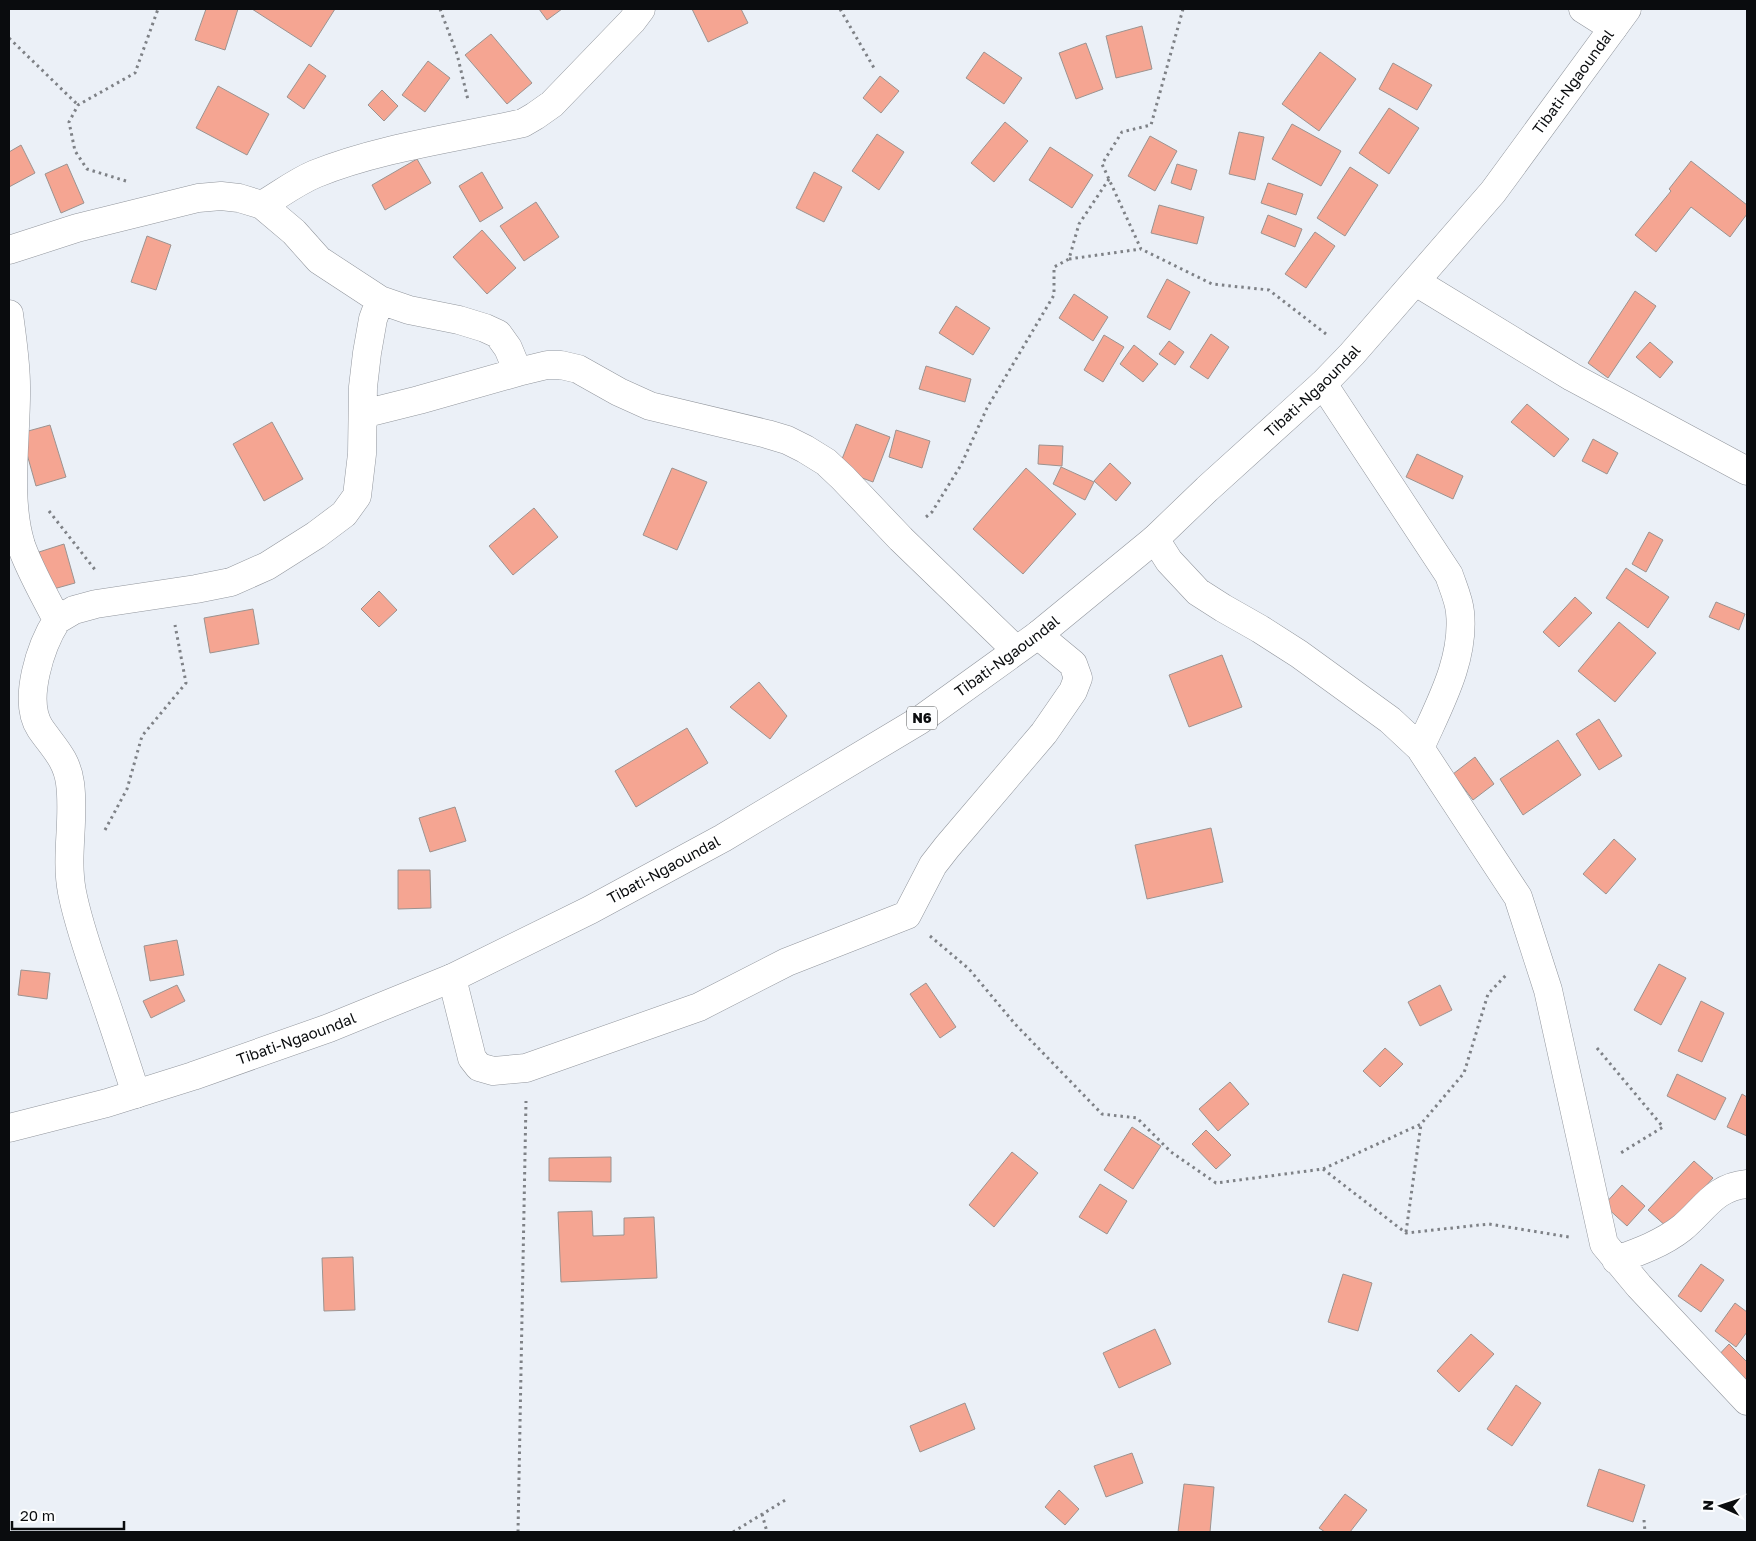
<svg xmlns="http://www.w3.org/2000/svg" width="1756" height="1541" viewBox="0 0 1756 1541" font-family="'Golos Text',sans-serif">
	<rect width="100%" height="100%" fill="#ebf0f7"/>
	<path fill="#f5a592" stroke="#9c9390" d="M 206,9 L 238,9 L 225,50 L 195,40 Z
		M 252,9 L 335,9 L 311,47 Z
		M 539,9 L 562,9 L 547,20 Z
		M 692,9 L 741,9 L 748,23 L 708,42 Z
		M 1142,26 L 1152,69 L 1116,78 L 1106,36 Z
		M 491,34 L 532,83 L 507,104 L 465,55 Z
		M 1086,43 L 1103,89 L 1076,99 L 1059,53 Z
		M 984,52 L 1022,78 L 1004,104 L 966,78 Z
		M 1320,52 L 1356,79 L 1319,131 L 1282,104 Z
		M 428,61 L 450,78 L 425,112 L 402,95 Z
		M 1393,63 L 1432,85 L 1417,110 L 1379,89 Z
		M 309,64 L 326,76 L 304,109 L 287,97 Z
		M 880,76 L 899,91 L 881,113 L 863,98 Z
		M 218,86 L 269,114 L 247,155 L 196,128 Z
		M 382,90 L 398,106 L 384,121 L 368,105 Z
		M 1389,108 L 1419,128 L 1389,174 L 1359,153 Z
		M 1005,122 L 1028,141 L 994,182 L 971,163 Z
		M 1292,124 L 1341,151 L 1321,186 L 1272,159 Z
		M 1239,132 L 1264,137 L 1255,180 L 1229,174 Z
		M 877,134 L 904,152 L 879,190 L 852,171 Z
		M 1150,136 L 1177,151 L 1155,191 L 1128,176 Z
		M 21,145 L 35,173 L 9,187 L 9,152 Z
		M 1050,147 L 1093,175 L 1072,208 L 1029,180 Z
		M 417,159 L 431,183 L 385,210 L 372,185 Z
		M 1691,161 L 1747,205 L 1747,214 L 1730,237 L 1691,207 L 1656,252 L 1635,235 L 1671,191 L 1669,189 Z
		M 67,164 L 84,203 L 61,213 L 45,174 Z
		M 1177,164 L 1197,170 L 1191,190 L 1171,183 Z
		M 1350,167 L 1378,185 L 1345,236 L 1317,218 Z
		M 482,172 L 503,208 L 480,222 L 459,186 Z
		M 814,172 L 842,187 L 824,222 L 796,208 Z
		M 1268,183 L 1303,194 L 1296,215 L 1261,203 Z
		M 536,202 L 559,237 L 524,261 L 500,226 Z
		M 1159,205 L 1204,217 L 1197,244 L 1151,233 Z
		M 1268,215 L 1302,229 L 1295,247 L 1261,233 Z
		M 482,230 L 516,268 L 487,294 L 453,257 Z
		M 1315,232 L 1335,246 L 1306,288 L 1285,274 Z
		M 147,236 L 171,245 L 156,290 L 131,282 Z
		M 1167,279 L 1190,292 L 1170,330 L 1147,317 Z
		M 1635,291 L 1656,306 L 1608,378 L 1588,363 Z
		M 1074,294 L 1108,317 L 1093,341 L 1059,318 Z
		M 956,306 L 990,328 L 973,355 L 939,333 Z
		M 1211,334 L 1229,347 L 1208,379 L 1190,367 Z
		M 1104,335 L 1124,347 L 1103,382 L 1084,370 Z
		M 1169,341 L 1184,352 L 1175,365 L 1159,354 Z
		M 1650,342 L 1673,362 L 1660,378 L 1636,357 Z
		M 1134,345 L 1158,364 L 1143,382 L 1120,364 Z
		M 926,366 L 971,379 L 965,402 L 919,389 Z
		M 1527,404 L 1569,439 L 1554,457 L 1511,422 Z
		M 272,422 L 303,479 L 264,501 L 233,444 Z
		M 856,424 L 890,437 L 873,482 L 838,469 Z
		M 50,425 L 66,477 L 36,486 L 21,433 Z
		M 896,430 L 930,441 L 922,468 L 889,457 Z
		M 1593,439 L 1618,453 L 1607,474 L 1582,461 Z
		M 1039,445 L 1063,446 L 1062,466 L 1038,464 Z
		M 1417,454 L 1463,476 L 1453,499 L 1406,477 Z
		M 1110,463 L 1131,483 L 1116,501 L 1094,481 Z
		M 1061,467 L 1094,482 L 1085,500 L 1053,484 Z
		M 672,468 L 707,482 L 677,550 L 643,535 Z
		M 1026,468 L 1076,514 L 1023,574 L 973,529 Z
		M 534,508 L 558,537 L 513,575 L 489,546 Z
		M 1649,532 L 1663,540 L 1646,572 L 1632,564 Z
		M 64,544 L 75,583 L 50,590 L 39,552 Z
		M 1626,568 L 1669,597 L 1648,628 L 1606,598 Z
		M 379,591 L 397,610 L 379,627 L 361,609 Z
		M 1575,597 L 1592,613 L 1559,647 L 1543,632 Z
		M 1716,602 L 1745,614 L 1739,630 L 1709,617 Z
		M 253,609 L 259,644 L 210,653 L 204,618 Z
		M 1619,622 L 1656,653 L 1615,702 L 1578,671 Z
		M 1222,655 L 1242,707 L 1189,727 L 1169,675 Z
		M 759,682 L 787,716 L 770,739 L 730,707 Z
		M 1599,719 L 1622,756 L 1599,770 L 1576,734 Z
		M 687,728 L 708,763 L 636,807 L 615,771 Z
		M 1558,740 L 1581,775 L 1523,815 L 1500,779 Z
		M 1475,757 L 1494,784 L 1473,800 L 1453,774 Z
		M 455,807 L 466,841 L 430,852 L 419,818 Z
		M 1211,828 L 1223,882 L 1147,899 L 1135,845 Z
		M 1614,839 L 1636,859 L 1606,894 L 1583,874 Z
		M 398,870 L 430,870 L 431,908 L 398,909 Z
		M 177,940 L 184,975 L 150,981 L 144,946 Z
		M 1659,964 L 1686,978 L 1661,1025 L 1634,1010 Z
		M 21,970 L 50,973 L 47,999 L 18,995 Z
		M 926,983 L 956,1027 L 940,1038 L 910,994 Z
		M 177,985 L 185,1001 L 151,1018 L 143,1001 Z
		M 1440,985 L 1452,1010 L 1420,1026 L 1408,1002 Z
		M 1701,1001 L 1724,1013 L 1702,1062 L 1678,1051 Z
		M 1385,1048 L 1403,1064 L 1380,1087 L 1363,1071 Z
		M 1677,1074 L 1726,1098 L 1715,1120 L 1667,1096 Z
		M 1230,1082 L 1249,1104 L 1218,1131 L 1199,1109 Z
		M 1742,1094 L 1747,1097 L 1747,1136 L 1727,1127 Z
		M 1132,1127 L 1161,1146 L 1133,1189 L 1104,1170 Z
		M 1206,1130 L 1231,1155 L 1216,1169 L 1192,1144 Z
		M 1012,1152 L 1038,1173 L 994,1227 L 969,1205 Z
		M 611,1157 L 611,1182 L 549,1181 L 549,1158 Z
		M 1694,1161 L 1713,1178 L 1668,1228 L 1648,1210 Z
		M 1100,1184 L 1127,1201 L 1107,1234 L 1079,1217 Z
		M 1622,1185 L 1645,1206 L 1627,1226 L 1604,1205 Z
		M 592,1211 L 593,1236 L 624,1235 L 624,1218 L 654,1217 L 657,1278 L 561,1282 L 558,1212 Z
		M 353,1257 L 355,1310 L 324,1311 L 322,1258 Z
		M 1701,1264 L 1724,1280 L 1701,1312 L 1678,1296 Z
		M 1343,1274 L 1372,1283 L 1358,1331 L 1328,1322 Z
		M 1735,1303 L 1747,1312 L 1747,1332 L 1736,1347 L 1715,1331 Z
		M 1155,1329 L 1171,1364 L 1119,1388 L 1103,1353 Z
		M 1471,1334 L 1494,1354 L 1459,1392 L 1437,1371 Z
		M 1729,1344 L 1747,1362 L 1747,1381 L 1715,1359 Z
		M 1516,1385 L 1541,1403 L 1512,1446 L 1487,1429 Z
		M 965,1403 L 975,1429 L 920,1452 L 910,1426 Z
		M 1132,1453 L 1143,1483 L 1106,1497 L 1094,1466 Z
		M 1599,1469 L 1645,1485 L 1633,1522 L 1587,1506 Z
		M 1184,1484 L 1214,1487 L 1210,1532 L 1178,1532 Z
		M 1059,1490 L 1079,1509 L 1065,1525 L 1045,1507 Z
		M 1345,1494 L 1367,1510 L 1350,1532 L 1325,1532 L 1319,1528 Z"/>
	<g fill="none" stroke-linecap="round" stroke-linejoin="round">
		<g stroke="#92969d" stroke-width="29">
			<path id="street" d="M 1583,9 L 1613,28
				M 262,205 C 279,195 296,182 315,174 C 379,148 455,138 523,123 L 535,116 L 552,104 L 632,21 L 641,9
				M 9,250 L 77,228 L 198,198 L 221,196 L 239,198 L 262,205 L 294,232 L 319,260 L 380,300 L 409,310 L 459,320 L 485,328 L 498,334 L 508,348 L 518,372 L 547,365 L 561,365 L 578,369 L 619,392 L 650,406 L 767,434 L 787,440 L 805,449 L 826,462 L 843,478 L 901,539 L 1016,650
				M 1416,282 L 1572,377 L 1747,471
				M 9,314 C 12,338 16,362 16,386 C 17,436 6,497 21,545 C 30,571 45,596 57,620 C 41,645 22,700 40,728 C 53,747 67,759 70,783 C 75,819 65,856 72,892 C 78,923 89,953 99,983 C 112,1020 124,1057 136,1094
				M 1323,384 L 1449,575 C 1453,587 1459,600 1460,612 C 1465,660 1439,705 1420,748
				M 363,414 L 419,400 L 518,372
				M 1155,539 L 1169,561 L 1198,592 L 1223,608 L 1260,629 L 1299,654 L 1390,720 L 1420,748 L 1518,897 L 1548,990 L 1604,1244 L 1639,1286 L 1747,1401
				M 57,620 L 74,610 L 96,604 L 196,589 L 231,582 L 267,566 L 316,535 L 344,514 L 357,496 L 362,454 L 363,387 L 367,353 L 373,319 L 380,300
				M 452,978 L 472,1058 L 479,1067 L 493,1071 L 526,1068 L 699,1007 L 787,962 L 907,915 L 933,865 L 947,847 L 1044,733 L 1073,691 L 1078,678 L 1073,664 L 1038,635
				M 1616,1260 C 1639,1252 1663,1243 1682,1228 C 1705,1209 1714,1187 1747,1184"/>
		</g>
		<g stroke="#92969d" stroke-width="29">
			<g id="highway">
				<path id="s1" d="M 9,1128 L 107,1103 L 193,1076 L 329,1028 L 452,978 L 590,910 L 723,838 L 920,720 L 1038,635 L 1155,539 L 1207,489 L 1323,384 L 1352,354 L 1493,192 L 1627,9"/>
			</g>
		</g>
		<path stroke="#7e8186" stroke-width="3" stroke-dasharray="2.5 4" stroke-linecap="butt" d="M 440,9 L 457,54 L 468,100
			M 840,9 L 874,68
			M 1183,9 L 1151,125 L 1122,132 L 1102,164 L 1141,249 L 1212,284 L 1269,290 L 1326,334
			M 9,38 L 78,105
			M 126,181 L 87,169 L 75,151 L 69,122 L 78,105 L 135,73 L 158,9
			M 1069,259 L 1141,249
			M 49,511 L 96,571
			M 926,517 L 932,512 L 961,465 L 987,408 L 1054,295 L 1054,267 L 1069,259 L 1079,224 L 1109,179
			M 105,830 L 127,789 L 142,736 L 186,683 L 175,625
			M 930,936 L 969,969 L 1015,1024 L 1102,1114 L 1137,1118 L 1171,1152 L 1216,1183 L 1323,1169 L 1421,1124 L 1464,1073 L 1488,994 L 1508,973
			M 1597,1048 L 1663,1127 L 1619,1154
			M 1323,1169 L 1406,1233 L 1489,1224 L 1569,1237
			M 1406,1232 L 1421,1124
			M 762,1514 L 767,1532
			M 1644,1520 L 1645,1532
			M 518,1532 L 526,1101
			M 733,1532 L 787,1499"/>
		<use href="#street" stroke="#fff" stroke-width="28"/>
		<use href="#highway" stroke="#fff" stroke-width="28"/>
	</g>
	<g text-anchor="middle" stroke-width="4" stroke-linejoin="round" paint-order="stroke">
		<rect fill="#fcfdfe" stroke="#535456" stroke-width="1" x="907" y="706.5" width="30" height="23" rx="4"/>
		<g font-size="14" font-weight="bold" fill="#0a0c0e">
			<text x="922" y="723">N6</text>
		</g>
		<g font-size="15" fill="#0a0c0e" stroke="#fcfdfe">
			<text dy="5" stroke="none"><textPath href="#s1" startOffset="1921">Tibati-Ngaoundal</textPath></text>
			<text dy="5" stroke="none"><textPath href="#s1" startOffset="1516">Tibati-Ngaoundal</textPath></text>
			<text dy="5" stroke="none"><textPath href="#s1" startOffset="1111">Tibati-Ngaoundal</textPath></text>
			<text dy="5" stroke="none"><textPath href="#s1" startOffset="706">Tibati-Ngaoundal</textPath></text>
			<text dy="5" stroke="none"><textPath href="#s1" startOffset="301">Tibati-Ngaoundal</textPath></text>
		</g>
	</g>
	<rect width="1756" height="1541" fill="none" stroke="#0a0c0e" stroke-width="20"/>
	<g transform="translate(1721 1506) rotate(273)" stroke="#fcfdfe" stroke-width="4" paint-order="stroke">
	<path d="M0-4L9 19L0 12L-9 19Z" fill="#0a0c0e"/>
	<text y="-8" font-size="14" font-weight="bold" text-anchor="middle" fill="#0a0c0e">N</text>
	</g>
	<path d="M12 1521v8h112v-8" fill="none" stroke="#0a0c0e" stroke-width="2.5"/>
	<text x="20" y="1521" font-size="15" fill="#0a0c0e" stroke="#fcfdfe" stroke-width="4" paint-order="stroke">20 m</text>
</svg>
